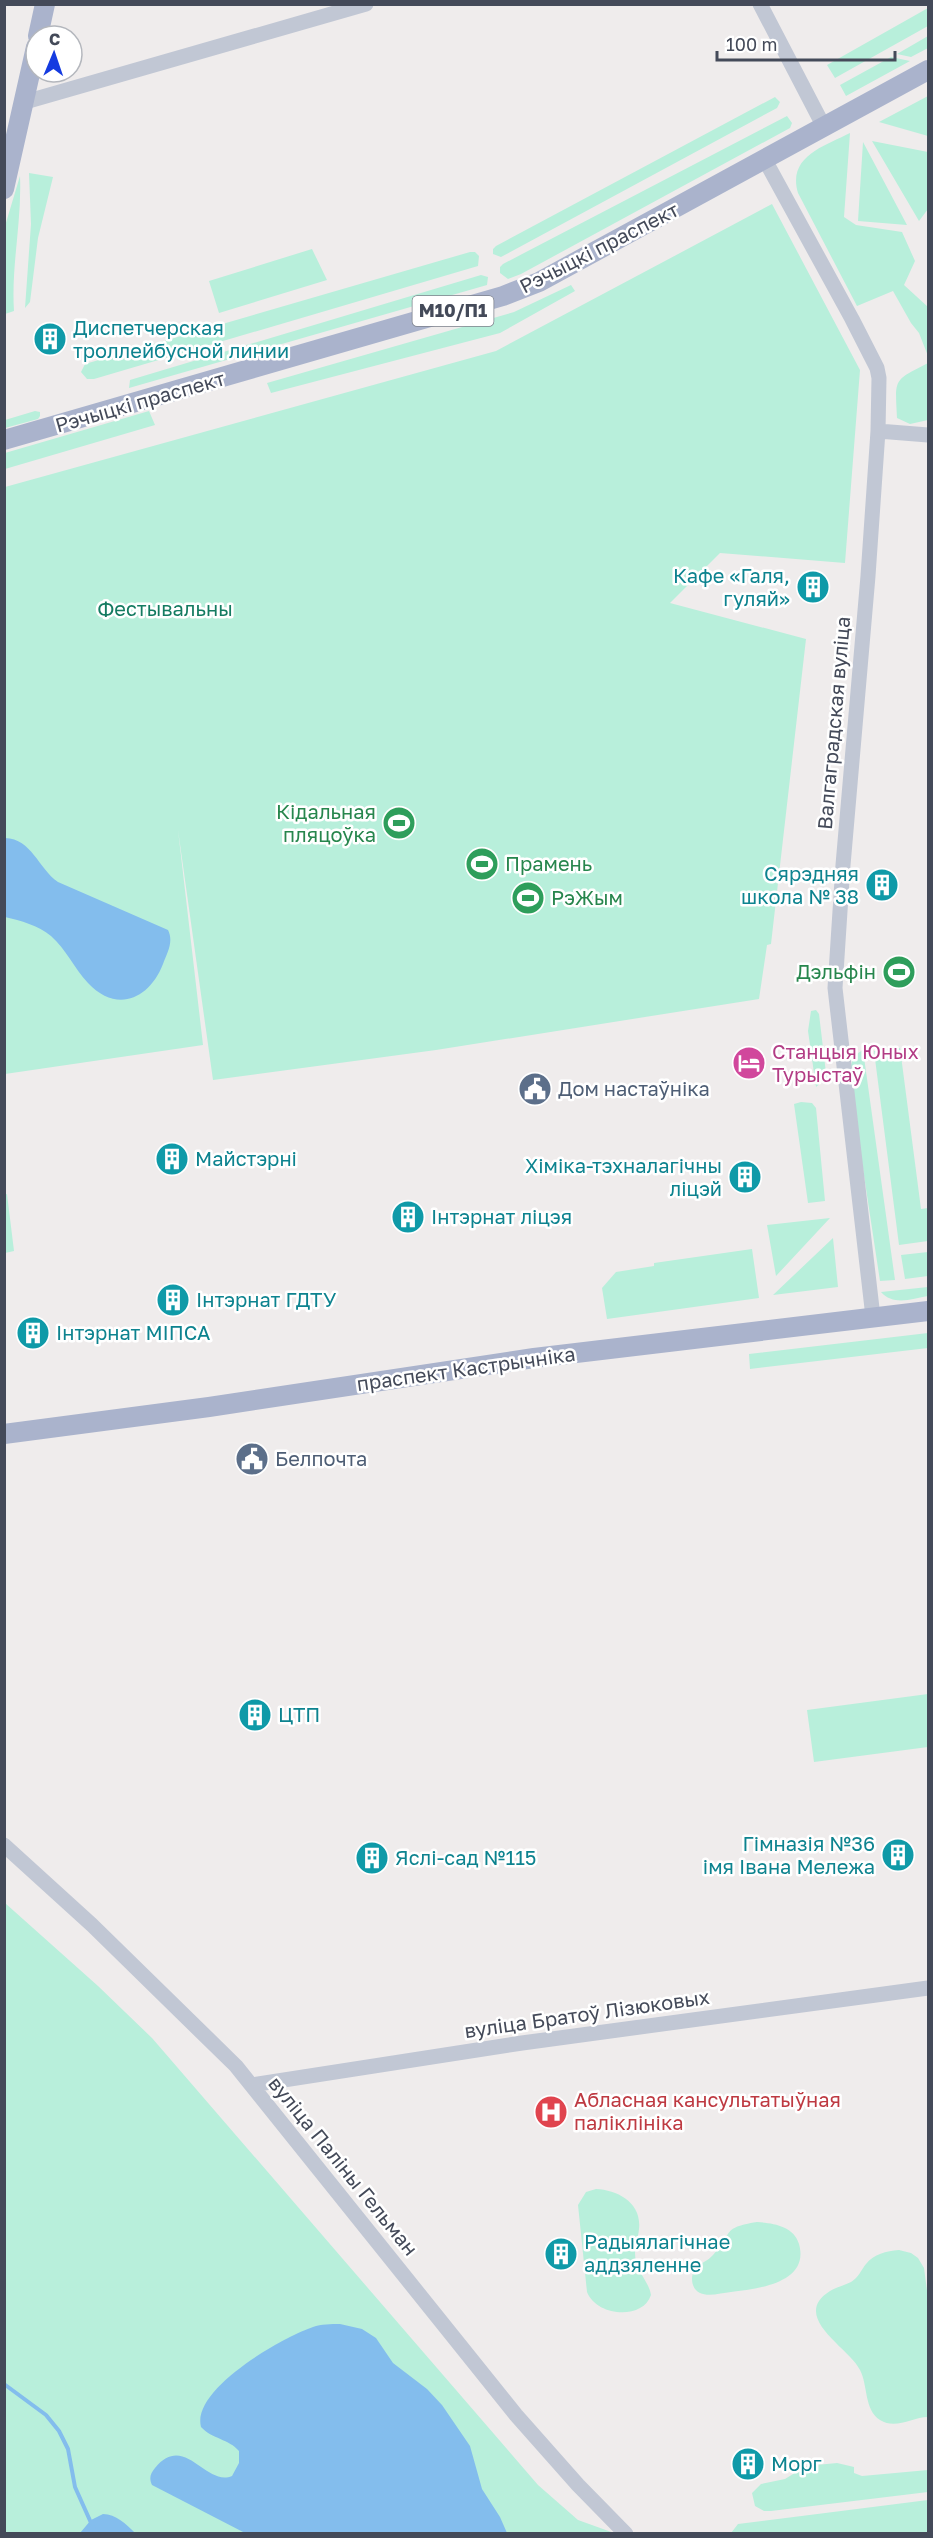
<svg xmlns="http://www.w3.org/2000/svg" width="933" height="2538" viewBox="0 0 933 2538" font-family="'Golos Text',sans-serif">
	<rect width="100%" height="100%" fill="#efecec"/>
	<path fill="#b8efdb" d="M 928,8 L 928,26 L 835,78 L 827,65 Z
		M 928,36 L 928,48 L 911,57 L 897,54 Z
		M 891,57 L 910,61 L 846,96 L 840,85 Z
		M 928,96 L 928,136 L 879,122 Z
		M 775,97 L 780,102 L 777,108 L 501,257 L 493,254 L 493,249 L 496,246 Z
		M 787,116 L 792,123 L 790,128 L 521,274 L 508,279 L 500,273 L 500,267 L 503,264 Z
		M 850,133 L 844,217 L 856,225 L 902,232 L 915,261 L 904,285 L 928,307 L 928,356 L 919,333 L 911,323 L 893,291 L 857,306 L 798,193 C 787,156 825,146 850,133 Z
		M 872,141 L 928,152 L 928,209 L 919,221 Z
		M 863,142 L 907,225 L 858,221 Z
		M 29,173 L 53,177 L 38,238 L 30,302 L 25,308 L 31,224 Z
		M 20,176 C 22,221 11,266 14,311 L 5,314 L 5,327 L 5,226 Z
		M 772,204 L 860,370 L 845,563 L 720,553 L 670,603 L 806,639 L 771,944 L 767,945 L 759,999 L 436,1050 L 213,1080 L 178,830 L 203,1045 L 5,1074 L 5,487 L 496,351 Z
		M 312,249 L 327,280 L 219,313 L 209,281 Z
		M 470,252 L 475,252 L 479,256 L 478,266 L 94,379 L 87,379 L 81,372 L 85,364 Z
		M 481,275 L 488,277 L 487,285 L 129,388 L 130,380 Z
		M 571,285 L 575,291 L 500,333 L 271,393 L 267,383 L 514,312 Z
		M 928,363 L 928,420 L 910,424 L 897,418 C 895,378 893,381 928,363 Z
		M 35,411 L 40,412 L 40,416 L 38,419 L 5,428 L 5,420 Z
		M 149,411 L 155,425 L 5,469 L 5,453 Z
		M 816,1010 L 819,1014 L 826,1073 L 825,1079 L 816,1087 L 808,1031 L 811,1011 Z
		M 900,1048 L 921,1209 L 928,1208 L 928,1241 L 899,1245 L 874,1051 Z
		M 863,1050 L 895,1280 L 880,1281 L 850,1083 C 850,1070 849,1057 863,1050 Z
		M 801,1102 L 812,1103 L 816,1108 L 825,1201 L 808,1203 L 794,1104 Z
		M 7,1194 L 14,1251 L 5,1253 L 4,1195 Z
		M 830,1218 L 776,1276 L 767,1225 Z
		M 833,1238 L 838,1287 L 773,1295 Z
		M 752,1249 L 759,1298 L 607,1319 L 602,1288 L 616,1272 L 654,1266 L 654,1263 Z
		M 928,1252 L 928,1276 L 905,1279 L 901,1255 Z
		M 928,1287 L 928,1296 C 912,1299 893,1306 881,1292 Z
		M 928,1333 L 928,1348 L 750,1369 L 749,1354 Z
		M 928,1694 L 928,1747 L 814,1762 L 807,1710 Z
		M 5,1903 L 98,1986 L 152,2038 L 538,2485 L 578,2520 L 614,2533 L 5,2533 Z
		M 596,2189 C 618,2190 642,2203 639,2229 C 638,2240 633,2249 636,2261 C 638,2273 649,2282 651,2295 C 643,2320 597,2317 587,2292 L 578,2205 L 586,2192 Z
		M 757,2222 C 773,2223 794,2226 799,2244 C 810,2283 757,2289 731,2292 C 722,2293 708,2297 700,2293 C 691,2289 690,2276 695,2269 C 700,2263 708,2261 713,2255 C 734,2233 720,2228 757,2222 Z
		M 899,2250 L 911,2253 L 918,2258 L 924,2268 L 928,2298 L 928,2417 C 912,2417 896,2430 880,2420 C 864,2410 868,2385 860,2370 C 850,2348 789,2317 830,2291 C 837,2287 845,2285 851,2282 C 859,2277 861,2270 866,2264 C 874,2254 886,2251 899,2250 Z
		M 837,2463 L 854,2467 L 854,2473 L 862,2476 L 928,2470 L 928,2492 L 771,2511 L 764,2511 L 755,2506 L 752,2493 L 761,2484 L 785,2479 L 806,2466 Z
		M 928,2500 L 928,2533 L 731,2533 L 738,2524 Z"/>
	<path fill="#83bded" d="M 5,838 C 32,839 38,868 58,882 L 168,930 C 174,942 167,953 163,964 C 149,1000 116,1013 88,983 C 74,968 66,949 51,936 C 38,925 21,921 5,917 Z
		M 340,2324 L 362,2329 L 376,2338 L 393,2363 L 427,2389 L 442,2405 L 470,2446 L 482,2489 L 500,2517 L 507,2533 L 245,2533 L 152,2485 C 149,2478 150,2474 155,2468 C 185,2432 205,2487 232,2476 L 239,2463 L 239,2451 C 229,2439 212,2439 201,2427 C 191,2389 283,2337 313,2327 C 321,2324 331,2324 340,2324 Z
		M 103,2514 C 116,2514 126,2524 135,2533 L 80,2533 L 91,2520 Z"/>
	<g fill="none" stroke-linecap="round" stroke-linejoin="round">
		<path stroke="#83bded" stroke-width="4" d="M 4,2384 L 46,2415 L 59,2431 L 68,2449 L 75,2487 L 96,2534"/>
		<path stroke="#c1c7d4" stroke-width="15" d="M 760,4 L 824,127
			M 25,102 L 366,4
			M 765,160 L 852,319 L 877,368 L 879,378 L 878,431 L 868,576 L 843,865 L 835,988 L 873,1317
			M 878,431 L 928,435
			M 4,1845 L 92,1925 L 236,2066 L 516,2415 L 578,2485 L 626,2534
			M 252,2085 L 522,2043 L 928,1988"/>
		<path stroke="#aab3cc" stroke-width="20" d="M 38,36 L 45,4
			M 4,189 L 36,47
			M 4,440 L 503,296 L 539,282 L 928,70
			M 4,1434 L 209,1407 L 534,1358 L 928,1311"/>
	</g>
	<defs>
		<g id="building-disc" transform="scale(1.725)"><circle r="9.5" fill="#0f9aa8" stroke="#fff"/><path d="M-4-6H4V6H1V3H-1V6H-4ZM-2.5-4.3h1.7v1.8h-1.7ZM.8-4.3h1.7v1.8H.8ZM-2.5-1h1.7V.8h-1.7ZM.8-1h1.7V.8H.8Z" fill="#fff"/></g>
		<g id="stadium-disc" transform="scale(1.725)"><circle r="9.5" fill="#2e9e5b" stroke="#fff"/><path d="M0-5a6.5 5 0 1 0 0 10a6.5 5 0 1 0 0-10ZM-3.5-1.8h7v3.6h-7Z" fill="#fff"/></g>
		<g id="hotel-disc" transform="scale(1.725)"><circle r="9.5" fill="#d1479c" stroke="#fff"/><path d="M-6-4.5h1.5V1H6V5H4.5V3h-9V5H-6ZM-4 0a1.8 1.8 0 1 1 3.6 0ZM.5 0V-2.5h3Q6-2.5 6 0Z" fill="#fff"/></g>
		<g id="civic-disc" transform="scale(1.725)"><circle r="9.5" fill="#5c6f8a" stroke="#fff"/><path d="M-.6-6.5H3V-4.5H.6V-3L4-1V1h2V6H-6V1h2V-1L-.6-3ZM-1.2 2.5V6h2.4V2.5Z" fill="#fff"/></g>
		<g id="hospital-disc" transform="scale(1.725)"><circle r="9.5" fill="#e0444e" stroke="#fff"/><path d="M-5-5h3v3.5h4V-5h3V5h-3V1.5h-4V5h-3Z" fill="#fff"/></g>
	</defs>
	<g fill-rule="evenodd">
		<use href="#building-disc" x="50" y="339"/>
		<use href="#building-disc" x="813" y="587"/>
		<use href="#stadium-disc" x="399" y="823"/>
		<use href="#stadium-disc" x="482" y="864"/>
		<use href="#building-disc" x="882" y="885"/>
		<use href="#stadium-disc" x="528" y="898"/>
		<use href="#stadium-disc" x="899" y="972"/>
		<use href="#hotel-disc" x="749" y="1063"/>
		<use href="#civic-disc" x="535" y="1089"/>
		<use href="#building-disc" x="172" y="1159"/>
		<use href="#building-disc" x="745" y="1177"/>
		<use href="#building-disc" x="408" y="1217"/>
		<use href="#building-disc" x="173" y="1300"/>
		<use href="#building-disc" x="33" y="1333"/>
		<use href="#civic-disc" x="252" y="1459"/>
		<use href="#building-disc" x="255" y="1715"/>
		<use href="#building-disc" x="898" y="1855"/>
		<use href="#building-disc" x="372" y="1858"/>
		<use href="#hospital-disc" x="551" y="2112"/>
		<use href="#building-disc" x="561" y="2254"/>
		<use href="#building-disc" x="748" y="2464"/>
	</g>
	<g text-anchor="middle" stroke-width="5" stroke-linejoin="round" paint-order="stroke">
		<rect fill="#fff" stroke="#7c808b" stroke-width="1.5" x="412.5" y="296" width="81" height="30" rx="4.5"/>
		<g font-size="18" font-weight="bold" fill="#444a59">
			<text x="453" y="317">М10/П1</text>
		</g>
		<g font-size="20" fill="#444a59" stroke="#fff">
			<text transform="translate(599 248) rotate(-27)" y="7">Рэчыцкі праспект</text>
			<text transform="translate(140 402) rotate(-16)" y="7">Рэчыцкі праспект</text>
			<text transform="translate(834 723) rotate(-85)" y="7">Валгаградская вуліца</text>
			<text transform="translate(466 1369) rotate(-8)" y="7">праспект Кастрычніка</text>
			<text transform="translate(587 2014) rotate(-8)" y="7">вуліца Братоў Лізюковых</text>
			<text transform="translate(343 2166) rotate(51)" y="7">вуліца Паліны Гельман</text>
		</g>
		<g font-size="20" fill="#0d838f" stroke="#fff" text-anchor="start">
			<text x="73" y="335">Диспетчерская<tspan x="73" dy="23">троллейбусной линии</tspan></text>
			<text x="790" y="583" text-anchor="end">Кафе «Галя,<tspan x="790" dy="23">гуляй»</tspan></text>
			<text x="859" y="881" text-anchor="end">Сярэдняя<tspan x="859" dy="23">школа № 38</tspan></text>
			<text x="195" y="1166">Майстэрні</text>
			<text x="722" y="1173" text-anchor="end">Хіміка-тэхналагічны<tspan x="722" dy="23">ліцэй</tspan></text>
			<text x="431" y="1224">Інтэрнат ліцэя</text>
			<text x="196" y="1307">Інтэрнат ГДТУ</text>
			<text x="56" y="1340">Інтэрнат МІПСА</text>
			<text x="278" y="1722">ЦТП</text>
			<text x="875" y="1851" text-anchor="end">Гімназія №36<tspan x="875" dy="23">імя Івана Мележа</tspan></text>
			<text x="395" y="1865">Яслі-сад №115</text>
			<text x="584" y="2249">Радыялагічнае<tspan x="584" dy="23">аддзяленне</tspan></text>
			<text x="771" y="2471">Морг</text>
		</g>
		<g font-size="20" fill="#147b61" stroke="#fff">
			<text x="165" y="616">Фестывальны</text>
		</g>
		<g font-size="20" fill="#27864d" stroke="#fff" text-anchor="end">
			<text x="376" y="819">Кідальная<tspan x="376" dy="23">пляцоўка</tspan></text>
			<text x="505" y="871" text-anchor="start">Прамень</text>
			<text x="551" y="905" text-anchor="start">РэЖым</text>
			<text x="876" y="979">Дэльфін</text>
		</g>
		<g font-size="20" fill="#b23c85" stroke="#fff" text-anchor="start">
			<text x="772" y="1059">Станцыя Юных<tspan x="772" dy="23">Турыстаў</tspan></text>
		</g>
		<g font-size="20" fill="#4e5e75" stroke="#fff" text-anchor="start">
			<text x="558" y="1096">Дом настаўніка</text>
			<text x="275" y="1466">Белпочта</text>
		</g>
		<g font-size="20" fill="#be3a42" stroke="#fff" text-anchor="start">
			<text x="574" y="2107">Абласная кансультатыўная<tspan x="574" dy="23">паліклініка</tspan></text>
		</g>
	</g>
	<rect width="933" height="2538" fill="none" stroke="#444a59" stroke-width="12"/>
	<g transform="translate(54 54) rotate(2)"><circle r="28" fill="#ffffff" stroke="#b4b7bd" stroke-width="1.5"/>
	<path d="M0-4.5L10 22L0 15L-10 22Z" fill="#153be0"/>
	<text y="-9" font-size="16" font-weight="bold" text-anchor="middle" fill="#444a59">С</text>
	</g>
	<path d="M717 51v9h178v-9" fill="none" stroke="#444a59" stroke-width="3"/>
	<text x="726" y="51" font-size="18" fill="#444a59" stroke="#ffffff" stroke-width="4.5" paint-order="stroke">100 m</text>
</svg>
